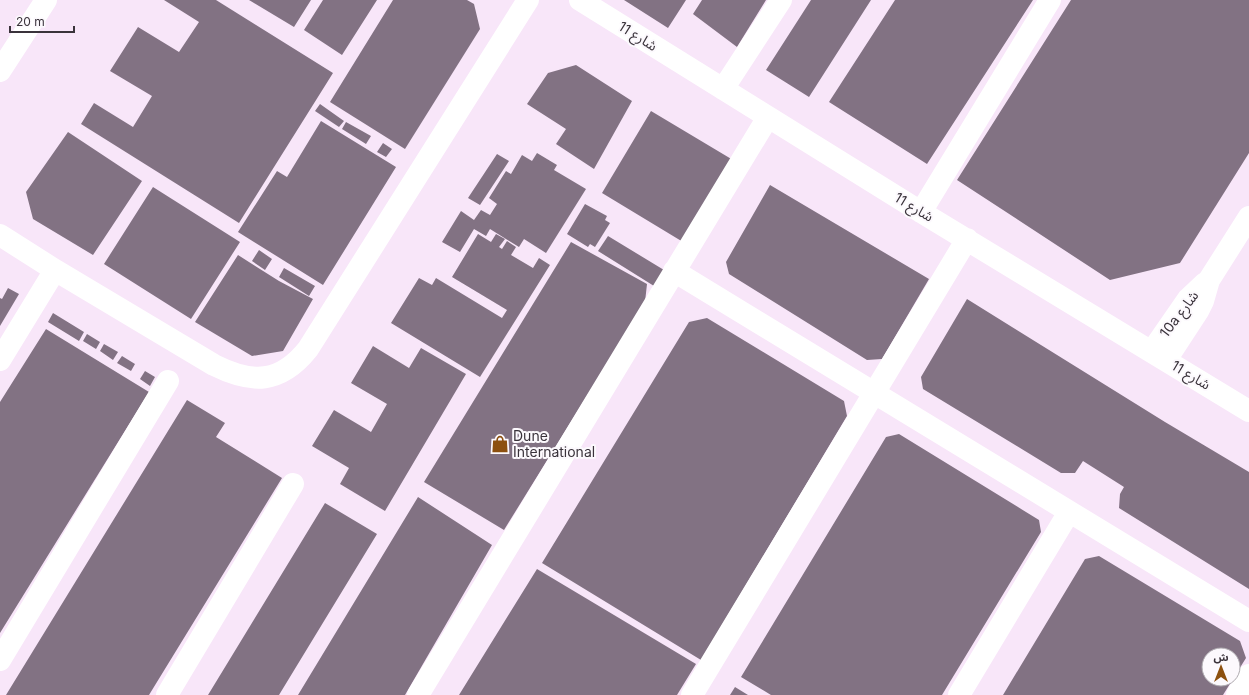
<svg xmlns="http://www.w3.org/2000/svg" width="1249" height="695" viewBox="0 0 1249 695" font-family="Inter,'Noto Sans Arabic',sans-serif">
	<rect width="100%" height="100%" fill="#f8e6f9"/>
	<path fill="#827283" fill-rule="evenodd" d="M 164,0 L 216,0 L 333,73 L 239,223 L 81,124 L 94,103 L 133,127 L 152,96 L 110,71 L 138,27 L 179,52 L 199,22 Z
		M 249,0 L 311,0 L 294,27 Z
		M 323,0 L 377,0 L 342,55 L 304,30 Z
		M 393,0 L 467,0 L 474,4 L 480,29 L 405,149 L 330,102 Z
		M 624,0 L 686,0 L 668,28 Z
		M 702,0 L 766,0 L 737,47 L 693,14 Z
		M 811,0 L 871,0 L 809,97 L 766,70 Z
		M 895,0 L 1033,0 L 927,164 L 829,102 Z
		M 1071,0 L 1249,0 L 1249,153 L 1180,263 L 1110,280 L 957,180 Z
		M 576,65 L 632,101 L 594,169 L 556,144 L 566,129 L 527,104 L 548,73 Z
		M 320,104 L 344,121 L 339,127 L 315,111 Z
		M 651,111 L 733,160 L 683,242 L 602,193 Z
		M 321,121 L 396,167 L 323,285 L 238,232 L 277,171 L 287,177 Z
		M 346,122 L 371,136 L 366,144 L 342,129 Z
		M 68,132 L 142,181 L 93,255 L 33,219 L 26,192 Z
		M 383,143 L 392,149 L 386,157 L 377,152 Z
		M 537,153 L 557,165 L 554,170 L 586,189 L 546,253 L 524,239 L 519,247 L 490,229 L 486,236 L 474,229 L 460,252 L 442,242 L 461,211 L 474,220 L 481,210 L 490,215 L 497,204 L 489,198 L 506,171 L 511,174 L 522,155 L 532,161 Z
		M 497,154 L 509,161 L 480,205 L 468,198 Z
		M 770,185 L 929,279 L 882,359 L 867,360 L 729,274 L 726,262 Z
		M 153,187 L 240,242 L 191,319 L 104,264 Z
		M 585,204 L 607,216 L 605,220 L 610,223 L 595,247 L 590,244 L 588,247 L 567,234 Z
		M 478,234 L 491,242 L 496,234 L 505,239 L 499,247 L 502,249 L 507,241 L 516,247 L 511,255 L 533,268 L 539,258 L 550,265 L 480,377 L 391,323 L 419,278 L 432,285 L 436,278 L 502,318 L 507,310 L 452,277 Z
		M 608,236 L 664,270 L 654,286 L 598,251 Z
		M 571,242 L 647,284 L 645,302 L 504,530 L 424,482 Z
		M 259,250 L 272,259 L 265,270 L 252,261 Z
		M 238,255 L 279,281 L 313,299 L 283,351 L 252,356 L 195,322 Z
		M 284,268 L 315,286 L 309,296 L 279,277 Z
		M 8,288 L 19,294 L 0,326 L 0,298 L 2,299 Z
		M 967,299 L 1165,422 L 1249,472 L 1249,589 L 1119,508 L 1120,494 L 1124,487 L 1083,461 L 1075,473 L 1061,473 L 923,389 L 921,377 Z
		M 53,313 L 84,332 L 79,341 L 48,322 Z
		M 707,318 L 844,401 L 847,416 L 701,660 L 542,563 L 689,322 Z
		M 46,329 L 149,392 L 0,633 L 0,402 Z
		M 87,334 L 100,342 L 96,349 L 83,341 Z
		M 104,344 L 118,352 L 113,360 L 100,351 Z
		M 373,346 L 409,368 L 421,348 L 466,374 L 385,511 L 340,484 L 349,468 L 312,446 L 334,410 L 371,432 L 387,404 L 351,383 Z
		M 122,356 L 135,364 L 131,371 L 117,363 Z
		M 145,371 L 155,377 L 150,386 L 140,379 Z
		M 187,400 L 225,423 L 216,437 L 282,478 L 149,695 L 6,695 Z
		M 899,434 L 1039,520 L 1041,532 L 942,695 L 771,695 L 741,677 L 886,437 Z
		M 418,497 L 492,545 L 405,695 L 298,695 Z
		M 325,503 L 377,534 L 279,695 L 208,695 Z
		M 1099,556 L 1240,641 L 1246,658 L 1223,695 L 1003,695 L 1085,559 ZM 1209,655 L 1233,655 L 1233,679 L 1209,679 Z
		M 537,569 L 696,664 L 677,695 L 459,695 Z
		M 735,687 L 748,695 L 730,695 Z"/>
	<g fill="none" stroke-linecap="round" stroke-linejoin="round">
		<path stroke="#fff" stroke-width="22" d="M 580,0 L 921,212 L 1249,411
			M 723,89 L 781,0
			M 921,212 L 1050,0
			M 0,235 L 55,270 L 214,365 C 252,384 280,384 308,349 L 528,0
			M 674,271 L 1249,621
			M 1152,351 L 1188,299 L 1205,283
			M 0,360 L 55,270
			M 1166,360 L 1198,311 L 1203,301 L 1209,280 L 1249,217
			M 0,660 L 168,381
			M 167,695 L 293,484
			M 418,695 L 768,117
			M 692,695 L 967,239
			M 959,695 L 1069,512
			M 1237,695 L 1249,675"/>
		<path stroke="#fff" stroke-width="22" d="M 0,71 L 46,0"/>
	</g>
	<defs>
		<g id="shop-bare" transform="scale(1.38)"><path d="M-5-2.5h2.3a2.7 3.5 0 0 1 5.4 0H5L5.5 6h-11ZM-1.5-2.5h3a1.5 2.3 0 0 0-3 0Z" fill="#8c500f" stroke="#fcf9fd" stroke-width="2.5" paint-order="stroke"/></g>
	</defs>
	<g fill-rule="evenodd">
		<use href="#shop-bare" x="500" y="444"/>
	</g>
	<g text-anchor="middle" stroke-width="4" stroke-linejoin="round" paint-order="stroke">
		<g font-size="14" fill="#3a333b" stroke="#fcf9fd">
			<text transform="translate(638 36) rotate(32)" y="5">شارع 11</text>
			<text transform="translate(914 207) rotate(31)" y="5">شارع 11</text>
			<text transform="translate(1179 314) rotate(-53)" y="5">10a شارع</text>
			<text transform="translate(1191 375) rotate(31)" y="5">شارع 11</text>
		</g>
		<g font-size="14" fill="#3a333b" stroke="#fcf9fd" text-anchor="start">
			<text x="513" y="441">Dune<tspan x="513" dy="16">International</tspan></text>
		</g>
	</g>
	<g transform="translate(1221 667)"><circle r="19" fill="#fcf9fd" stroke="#aeaaaf"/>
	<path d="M0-3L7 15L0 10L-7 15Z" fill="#8c500f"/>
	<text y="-6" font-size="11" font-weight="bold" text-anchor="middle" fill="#3a333b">ش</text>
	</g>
	<path d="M10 26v6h64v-6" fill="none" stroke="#3a333b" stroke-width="2"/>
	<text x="16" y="26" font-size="12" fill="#3a333b" stroke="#fcf9fd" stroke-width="3" paint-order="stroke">20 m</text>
</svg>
